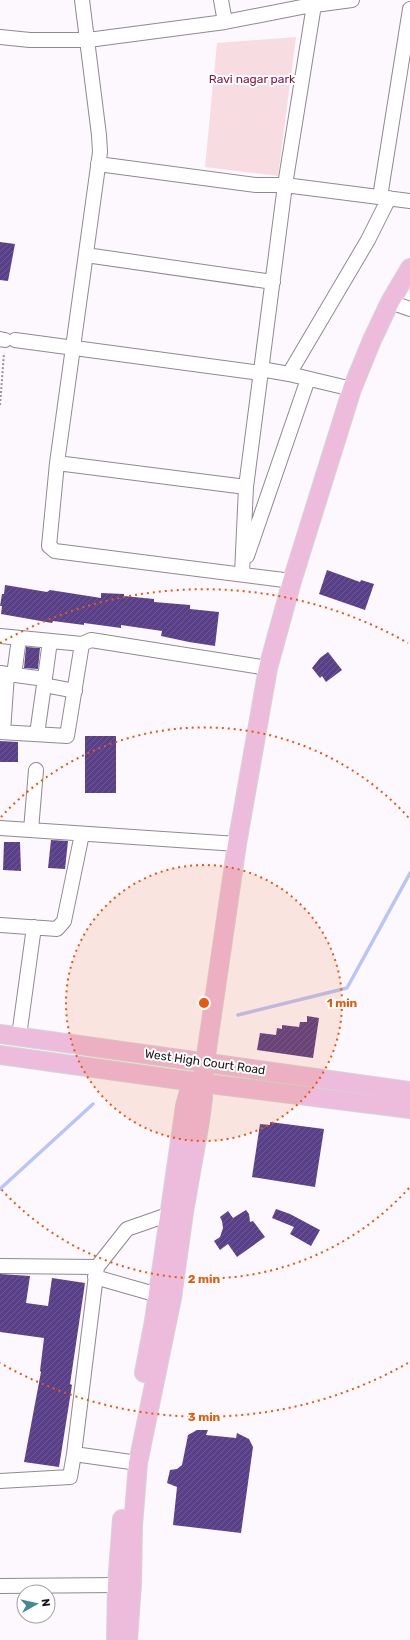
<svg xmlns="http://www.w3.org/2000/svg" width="410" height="1640" viewBox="0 0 410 1640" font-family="Rubik,sans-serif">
	<defs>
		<pattern id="building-hatch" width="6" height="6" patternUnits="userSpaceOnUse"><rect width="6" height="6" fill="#594089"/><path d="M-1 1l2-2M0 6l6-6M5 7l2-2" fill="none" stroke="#6c5893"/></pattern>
	</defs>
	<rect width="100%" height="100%" fill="#fdf7fe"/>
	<path fill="#f7dde2" d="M 296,37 L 278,176 L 205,167 L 217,43 Z"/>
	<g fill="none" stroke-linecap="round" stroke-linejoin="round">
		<path stroke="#bac5f7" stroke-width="3.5" d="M 238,1015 L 347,988 L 410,873
			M 0,1189 L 93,1104"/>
	</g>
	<path fill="url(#building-hatch)" d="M 0,242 L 15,244 L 8,281 L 0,280 Z
		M 327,570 L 360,582 L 361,580 L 374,584 L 365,610 L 319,594 Z
		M 5,585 L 47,592 L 50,590 L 101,598 L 101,593 L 124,594 L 124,596 L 154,599 L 154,602 L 190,605 L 190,609 L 219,612 L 215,646 L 189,642 L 161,636 L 162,631 L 121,625 L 121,628 L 84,623 L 84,625 L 53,621 L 52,623 L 1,614 L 2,606 L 0,606 L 2,594 L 4,594 Z
		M 26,647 L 40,648 L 38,669 L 24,668 Z
		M 328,652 L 342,670 L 326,682 L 322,676 L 320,678 L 312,668 L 320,658 Z
		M 85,736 L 116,736 L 116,793 L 85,793 Z
		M 0,741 L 18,742 L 18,762 L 0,762 Z
		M 51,840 L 68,841 L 65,869 L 48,868 Z
		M 4,842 L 20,842 L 21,871 L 3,870 Z
		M 307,1016 L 319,1018 L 313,1058 L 257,1050 L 260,1033 L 276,1035 L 277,1028 L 282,1029 L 282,1025 L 299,1027 L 300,1022 L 307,1022 Z
		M 270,1122 L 324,1129 L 315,1187 L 252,1177 L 260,1124 L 270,1125 Z
		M 276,1209 L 290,1214 L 320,1230 L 311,1246 L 290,1234 L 294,1227 L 272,1218 Z
		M 246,1210 L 249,1214 L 250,1222 L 253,1221 L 265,1237 L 237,1257 L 228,1244 L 220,1250 L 214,1241 L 220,1237 L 223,1228 L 222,1221 L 220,1217 L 228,1211 L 233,1218 Z
		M 0,1274 L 30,1276 L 26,1303 L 48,1306 L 52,1278 L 85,1283 L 70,1384 L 72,1385 L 59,1467 L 24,1462 L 41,1372 L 40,1371 L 44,1338 L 0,1332 Z
		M 197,1430 L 208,1430 L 206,1435 L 236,1438 L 237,1433 L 249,1439 L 253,1447 L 241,1533 L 173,1525 L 177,1487 L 167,1483 L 170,1470 L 177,1469 L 182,1465 L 188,1435 Z"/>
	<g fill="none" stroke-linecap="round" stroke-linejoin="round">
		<g stroke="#908992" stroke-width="16">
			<path id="minor" d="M 82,0 L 99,135 L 100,152 L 57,463 L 49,546 L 55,551 L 292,581
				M 221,0 L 225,22
				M 0,37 L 30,40 L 88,40 L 225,22 L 307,6 L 352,0
				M 98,164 L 256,185 L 285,185 L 410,201
				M 380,197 L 410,9
				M 86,255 L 273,282
				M 390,302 L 410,309
				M 0,339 L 5,340
				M 15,340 L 261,373
				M 261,369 L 289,374 L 352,389
				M 289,374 L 368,240 L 389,198
				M 57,463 L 246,487
				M 247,556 L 308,379
				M 242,574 L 246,487 L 285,185 L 314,5 L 313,0
				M 0,636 L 82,644 L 91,640 L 268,668
				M 0,673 L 45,679
				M 14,675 L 19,638
				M 44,685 L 50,641
				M 0,732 L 67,736 L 82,644
				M 3,732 L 7,674
				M 37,734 L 44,685 L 75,691
				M 0,828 L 237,844
				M 31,830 L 36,770
				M 0,925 L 57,929 L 64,921 L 82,834
				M 19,1036 L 34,927
				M 0,1266 L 97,1267 L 74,1454
				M 97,1267 L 127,1229 L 170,1214
				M 95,1277 L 158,1295
				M 0,1481 L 70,1477 L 74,1454 L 138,1463
				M 0,1586 L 117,1585"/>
		</g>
		<g stroke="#d5d5d5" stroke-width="20">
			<path id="major" d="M 0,1034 L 410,1091
				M 0,1055 L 202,1083 L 410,1109
				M 144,1373 L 154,1321 L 185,1106 L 189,1091 L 202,1083
				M 116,1640 L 117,1585 L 122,1519
				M 128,1640 L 132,1584 L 133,1526 L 138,1463 L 172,1298 L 184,1212 L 200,1121 L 203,1098 L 202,1083 L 237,844 L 268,668 L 292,581 L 352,389 L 372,340 L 390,302 L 410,268"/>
		</g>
		<path stroke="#989499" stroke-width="2" stroke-dasharray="2 2" stroke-linecap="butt" d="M 0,405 L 4,353"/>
		<use href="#minor" stroke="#fff" stroke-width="14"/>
		<use href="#major" stroke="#edbcdc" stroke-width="18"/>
	</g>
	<circle cx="204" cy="1003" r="138" fill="#e8590c" fill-opacity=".12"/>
	<g fill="none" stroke="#e8590c" stroke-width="2" stroke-dasharray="2 4">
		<circle cx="204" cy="1003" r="138"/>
		<path d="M409 1188A276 276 0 0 1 1 1189M1 817A276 276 0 0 1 409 818"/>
		<path d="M408 1363A414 414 0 0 1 0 1363M0 643A414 414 0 0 1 408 643"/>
	</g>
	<g text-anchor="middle" stroke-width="4" stroke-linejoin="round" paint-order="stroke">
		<g font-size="12" fill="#841541" stroke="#fff">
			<text x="252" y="83">Ravi nagar park</text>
		</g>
		<g font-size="12" fill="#161417" stroke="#fff">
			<text transform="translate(205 1062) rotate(8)" y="4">West High Court Road</text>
		</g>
	</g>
	<circle cx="204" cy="1003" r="6" fill="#e8590c" stroke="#fff" stroke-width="2"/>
	<g font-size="12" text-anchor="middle" font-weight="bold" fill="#e8590c" stroke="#fff" stroke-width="4" stroke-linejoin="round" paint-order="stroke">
		<text x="342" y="1007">1 min</text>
		<text x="204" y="1283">2 min</text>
		<text x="204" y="1421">3 min</text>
	</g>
	<g transform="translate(36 1604) rotate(82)"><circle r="19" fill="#ffffff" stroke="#a2a1a2"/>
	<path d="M0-3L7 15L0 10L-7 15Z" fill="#438a93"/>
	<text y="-6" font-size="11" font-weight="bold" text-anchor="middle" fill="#161417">N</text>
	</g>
</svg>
